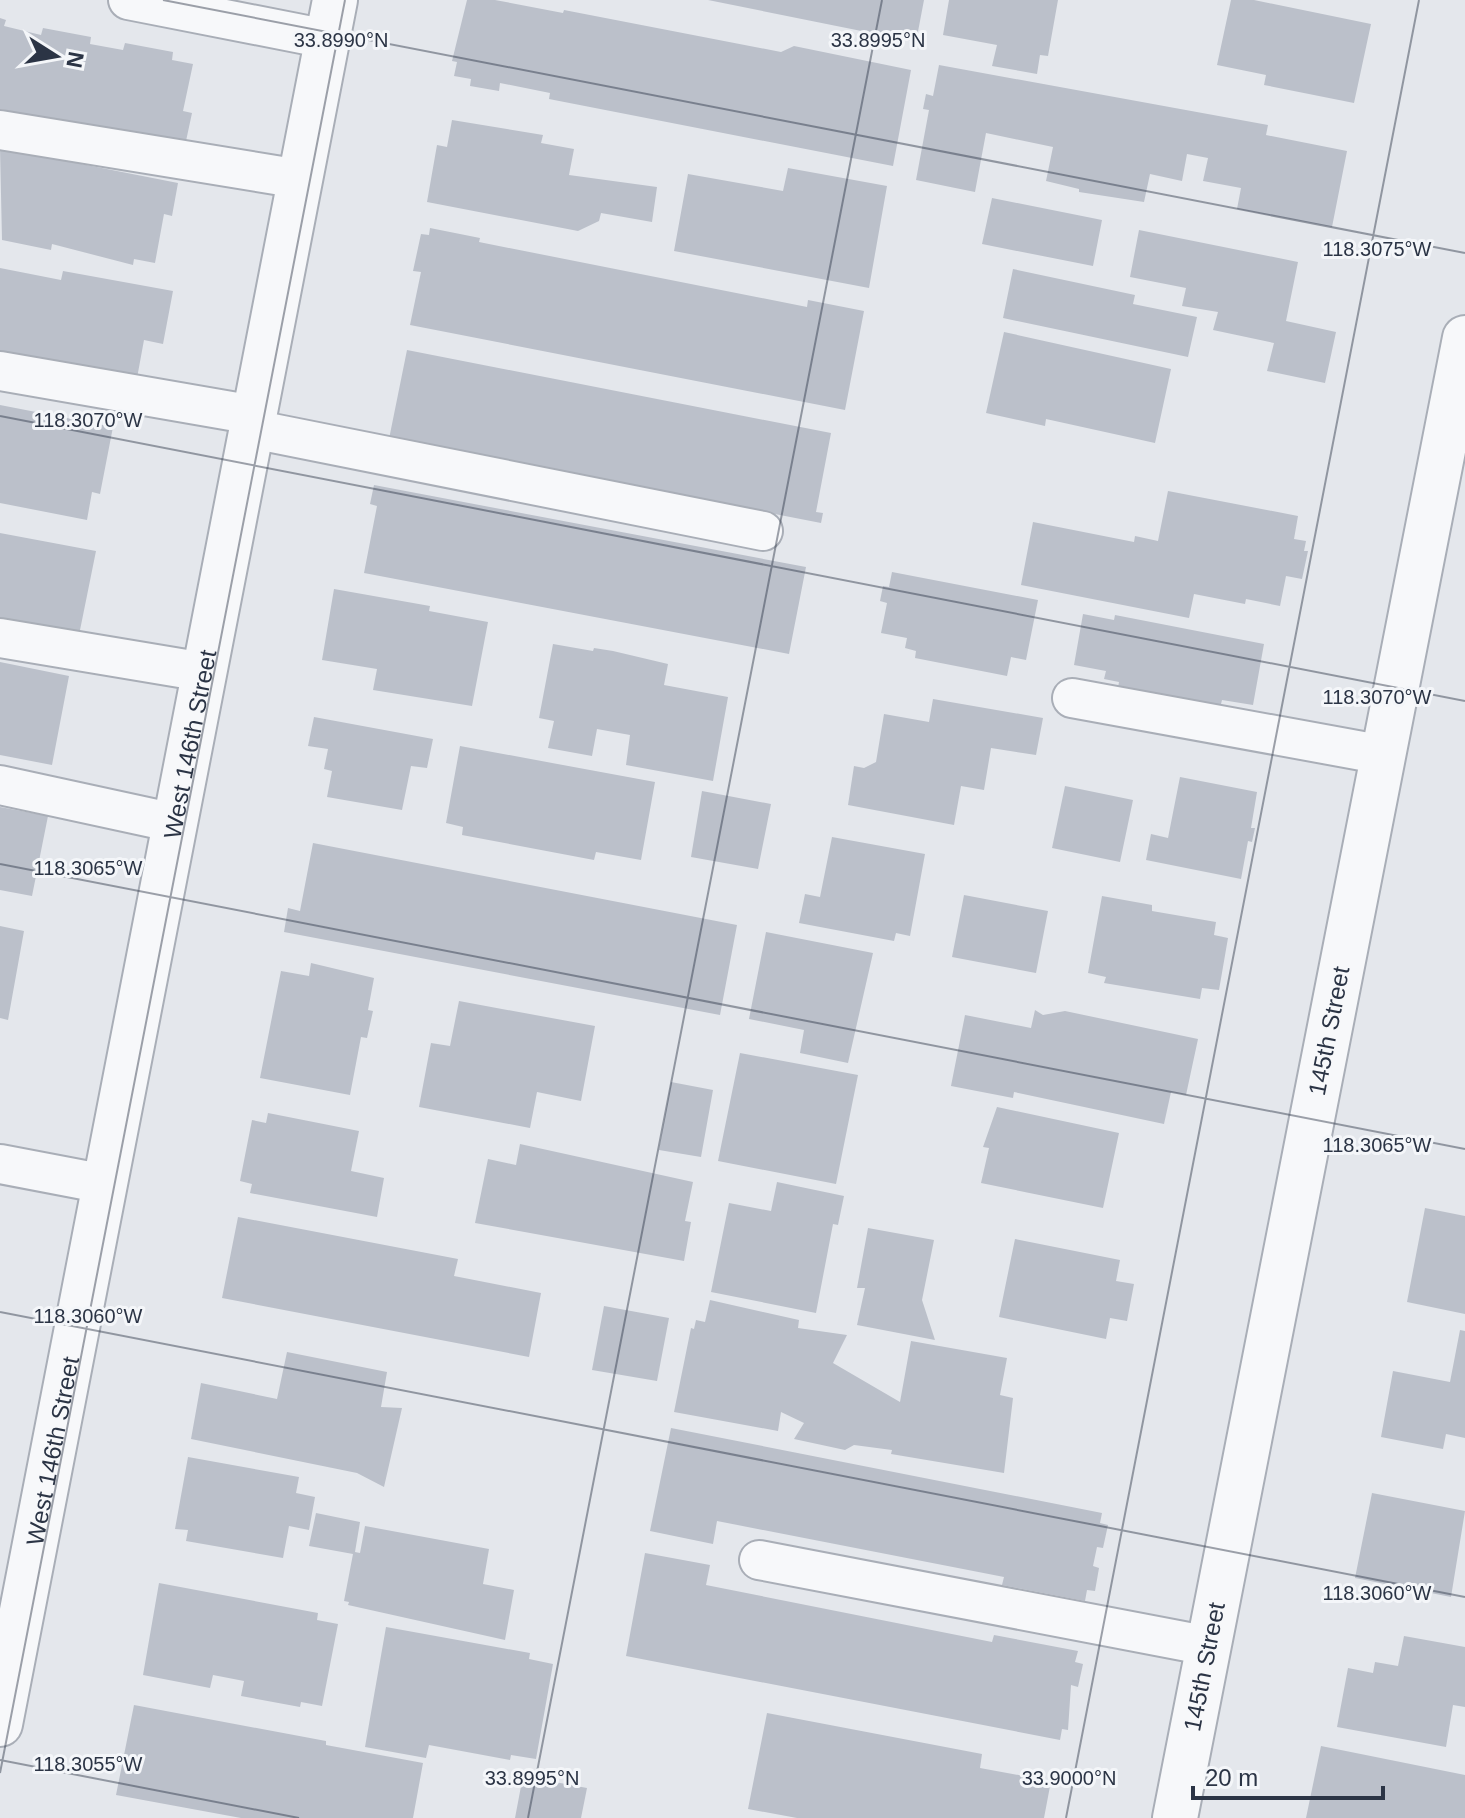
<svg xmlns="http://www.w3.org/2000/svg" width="1465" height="1818" viewBox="0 0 1465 1818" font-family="Helvetica,sans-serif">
	<rect width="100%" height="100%" fill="#e4e7ec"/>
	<path fill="#bbc0ca" d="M 467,0 L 495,0 L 563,13 L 564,10 L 781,52 L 794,46 L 911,70 L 893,166 L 549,99 L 550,93 L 500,83 L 499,91 L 470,86 L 471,79 L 454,76 L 457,62 L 452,61 Z
		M 708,0 L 924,0 L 916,42 Z
		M 949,0 L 1058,0 L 1048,56 L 1040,55 L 1037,74 L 992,66 L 997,45 L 943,35 Z
		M 1231,0 L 1254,0 L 1371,24 L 1354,103 L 1264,85 L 1266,75 L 1217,65 Z
		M 0,18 L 6,20 L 4,26 L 41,35 L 43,28 L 91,37 L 90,44 L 123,50 L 125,43 L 173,52 L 172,60 L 193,64 L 183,111 L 192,113 L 186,141 L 179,145 L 0,109 Z
		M 939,65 L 1268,125 L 1266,135 L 1347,151 L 1332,227 L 1237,209 L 1241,188 L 1203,181 L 1208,158 L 1187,154 L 1182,181 L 1150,174 L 1144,202 L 1079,192 L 1079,189 L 1046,181 L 1053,147 L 986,133 L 975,192 L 916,180 L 929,110 L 923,109 L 926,94 L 933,96 Z
		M 452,120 L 543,135 L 541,143 L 574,149 L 569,175 L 657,187 L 652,222 L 601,213 L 599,221 L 578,231 L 427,202 L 437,145 L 447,147 Z
		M 0,148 L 178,183 L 172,216 L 164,214 L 155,263 L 134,259 L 133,265 L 52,244 L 51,250 L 2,240 Z
		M 788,168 L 887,186 L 869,288 L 674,251 L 688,174 L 783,191 Z
		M 992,198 L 1102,220 L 1093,266 L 982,244 Z
		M 430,228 L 480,238 L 479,242 L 807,307 L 808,300 L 864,311 L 845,410 L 410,325 L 421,272 L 413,271 L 421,234 L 429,235 Z
		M 1139,230 L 1298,262 L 1286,321 L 1336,332 L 1325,383 L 1267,371 L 1274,343 L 1213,330 L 1218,312 L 1182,306 L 1186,288 L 1130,277 Z
		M 0,268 L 61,280 L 63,271 L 173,291 L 163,344 L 144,340 L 135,389 L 0,364 Z
		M 1013,269 L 1135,295 L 1133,304 L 1197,317 L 1188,357 L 1003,318 Z
		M 1004,332 L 1171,369 L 1155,443 L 1046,419 L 1045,426 L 986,413 Z
		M 407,350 L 831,433 L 816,512 L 823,513 L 821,523 L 389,439 Z
		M 0,405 L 113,427 L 100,494 L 92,492 L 87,520 L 0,503 Z
		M 374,485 L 806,567 L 789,654 L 364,573 L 377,506 L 370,504 Z
		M 1168,491 L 1298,516 L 1294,539 L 1306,541 L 1304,551 L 1308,551 L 1302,579 L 1286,576 L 1280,606 L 1246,599 L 1245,604 L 1194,594 L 1189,618 L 1021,585 L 1033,522 L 1134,542 L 1135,536 L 1158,541 Z
		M 0,533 L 96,551 L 78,640 L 0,627 Z
		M 892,572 L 1038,600 L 1026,660 L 1011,657 L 1007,676 L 915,658 L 916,651 L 905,648 L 907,638 L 881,633 L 887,603 L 880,601 L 883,586 L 889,587 Z
		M 334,589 L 430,606 L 429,611 L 488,622 L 472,706 L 373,690 L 377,669 L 322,660 Z
		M 1083,614 L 1114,620 L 1115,615 L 1264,644 L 1253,705 L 1222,700 L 1219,712 L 1116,698 L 1119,682 L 1104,679 L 1106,671 L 1074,665 Z
		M 553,644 L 593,651 L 594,648 L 613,651 L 668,664 L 664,685 L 728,697 L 713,781 L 626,765 L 630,735 L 597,729 L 592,756 L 548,748 L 554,721 L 539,718 Z
		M 0,662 L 69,676 L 52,765 L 0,755 Z
		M 933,699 L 1043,718 L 1036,755 L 991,748 L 984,790 L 961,786 L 954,825 L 848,805 L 854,766 L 864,768 L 876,762 L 884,714 L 929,722 Z
		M 314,717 L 433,739 L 427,768 L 411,766 L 402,810 L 327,797 L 332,771 L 324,769 L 328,749 L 308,746 Z
		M 460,746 L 655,782 L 641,860 L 596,852 L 594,860 L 462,835 L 463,827 L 446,823 Z
		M 1180,777 L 1257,792 L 1251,828 L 1255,828 L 1252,842 L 1248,841 L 1241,879 L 1146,860 L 1151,834 L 1168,838 Z
		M 1065,786 L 1133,800 L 1120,862 L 1052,848 Z
		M 702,791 L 771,804 L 758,869 L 691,857 Z
		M 0,807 L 48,816 L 32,896 L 0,890 Z
		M 832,837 L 925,854 L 910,936 L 896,933 L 894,941 L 799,923 L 805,894 L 820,897 Z
		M 313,843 L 737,925 L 720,1015 L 284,932 L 288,908 L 300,911 Z
		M 964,895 L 1048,911 L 1036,973 L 952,957 Z
		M 1102,896 L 1152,905 L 1152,911 L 1216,922 L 1214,935 L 1228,938 L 1219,990 L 1202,988 L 1200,999 L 1104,983 L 1106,977 L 1088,973 Z
		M 0,926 L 24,931 L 8,1020 L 0,1018 Z
		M 766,932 L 873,953 L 848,1063 L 800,1053 L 804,1030 L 749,1019 Z
		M 311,963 L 374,978 L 368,1010 L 373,1011 L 367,1038 L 361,1037 L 350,1095 L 260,1078 L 281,971 L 309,976 Z
		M 459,1001 L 595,1026 L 581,1101 L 537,1092 L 530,1128 L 419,1107 L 431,1043 L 450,1046 Z
		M 1035,1010 L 1043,1015 L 1065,1011 L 1198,1039 L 1186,1095 L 1171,1092 L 1164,1124 L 1014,1092 L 1013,1098 L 951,1086 L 965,1015 L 1031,1028 Z
		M 740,1053 L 858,1075 L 836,1184 L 718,1161 Z
		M 671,1082 L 713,1090 L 701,1157 L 659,1150 Z
		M 997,1107 L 1119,1133 L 1103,1208 L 981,1183 L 989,1148 L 983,1147 Z
		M 268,1113 L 359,1131 L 351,1171 L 384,1178 L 377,1217 L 250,1193 L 252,1184 L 240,1181 L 252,1120 L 266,1123 Z
		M 520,1144 L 693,1182 L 685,1221 L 691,1222 L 684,1261 L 475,1223 L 488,1159 L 516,1165 Z
		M 777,1182 L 844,1196 L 838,1225 L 833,1224 L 816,1313 L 711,1292 L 729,1203 L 771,1211 Z
		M 1425,1208 L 1465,1216 L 1465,1314 L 1407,1302 Z
		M 238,1217 L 458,1259 L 454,1276 L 541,1293 L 529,1357 L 222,1298 Z
		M 868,1228 L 934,1240 L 922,1300 L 935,1340 L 857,1325 L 865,1288 L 857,1288 Z
		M 1015,1239 L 1120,1260 L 1116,1281 L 1134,1284 L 1127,1321 L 1110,1318 L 1106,1339 L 999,1317 Z
		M 710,1300 L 799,1320 L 798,1328 L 847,1335 L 833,1363 L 900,1402 L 911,1341 L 1007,1358 L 1000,1395 L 1013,1398 L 1004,1473 L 891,1454 L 892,1450 L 854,1445 L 845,1450 L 794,1439 L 804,1423 L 781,1412 L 778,1431 L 674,1412 L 691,1328 L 694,1329 L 696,1320 L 705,1322 Z
		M 604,1306 L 669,1318 L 657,1381 L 592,1370 Z
		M 1460,1330 L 1465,1331 L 1465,1438 L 1446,1434 L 1443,1449 L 1381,1437 L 1393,1371 L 1450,1382 Z
		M 287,1352 L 387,1372 L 381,1407 L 402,1408 L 384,1487 L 357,1473 L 191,1439 L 201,1383 L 277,1399 Z
		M 671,1428 L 1102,1513 L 1100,1523 L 1108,1525 L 1103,1548 L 1097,1547 L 1093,1566 L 1099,1568 L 1095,1591 L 1087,1590 L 1085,1601 L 1002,1585 L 1004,1577 L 717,1521 L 713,1544 L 650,1531 Z
		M 188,1457 L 299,1477 L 296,1493 L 315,1497 L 309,1530 L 289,1526 L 283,1558 L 186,1541 L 188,1530 L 175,1529 Z
		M 1372,1493 L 1465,1511 L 1451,1597 L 1355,1578 Z
		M 316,1513 L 360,1522 L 355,1552 L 360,1553 L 365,1526 L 489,1549 L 483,1584 L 514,1590 L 505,1640 L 348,1605 L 349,1602 L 344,1601 L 353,1554 L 309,1546 Z
		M 645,1553 L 710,1565 L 706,1585 L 992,1642 L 994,1635 L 1078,1651 L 1075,1662 L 1083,1664 L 1078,1687 L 1071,1685 L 1068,1730 L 1062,1729 L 1060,1740 L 626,1656 Z
		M 159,1583 L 318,1613 L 317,1620 L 338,1624 L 322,1706 L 301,1702 L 300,1707 L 241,1696 L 244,1681 L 213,1675 L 210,1688 L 143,1675 Z
		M 386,1627 L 530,1653 L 529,1659 L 553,1664 L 536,1759 L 511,1755 L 510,1760 L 429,1745 L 426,1758 L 365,1747 Z
		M 1404,1636 L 1465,1647 L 1465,1707 L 1453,1705 L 1446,1747 L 1337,1727 L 1348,1668 L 1373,1673 L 1375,1662 L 1398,1666 Z
		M 134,1705 L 326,1741 L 326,1745 L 423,1763 L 413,1818 L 241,1818 L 116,1795 Z
		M 767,1713 L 982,1754 L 980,1768 L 1051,1781 L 1044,1818 L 797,1818 L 748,1809 Z
		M 1321,1746 L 1465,1775 L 1465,1818 L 1306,1818 Z
		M 528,1777 L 587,1788 L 581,1818 L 515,1818 L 522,1781 L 527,1782 Z"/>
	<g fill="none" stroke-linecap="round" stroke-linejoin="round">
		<g stroke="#a9aeb7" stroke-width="42">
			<path id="service" d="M 128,0 L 327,39
				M 0,130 L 300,179
				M 0,371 L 254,415
				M 252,429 L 763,531
				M 0,638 L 204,672
				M 1072,698 L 1384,755
				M 0,785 L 175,823
				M 0,1164 L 105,1184
				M 759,1560 L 1209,1646"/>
		</g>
		<g stroke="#a9aeb7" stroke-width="48">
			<g id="minor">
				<path id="s1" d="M 0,1724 L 335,0"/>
				<path id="s2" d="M 1175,1818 L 1465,338"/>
			</g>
		</g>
		<use href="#service" stroke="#f7f8fa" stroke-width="38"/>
		<use href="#minor" stroke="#f7f8fa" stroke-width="44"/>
	</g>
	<path fill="none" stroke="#2b3445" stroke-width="2" stroke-opacity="0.45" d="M 163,0 L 1465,253M 0,416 L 1465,701M 0,864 L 1465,1149M 0,1312 L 1465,1597M 0,1760 L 299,1818M 0,1773 L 345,0M 528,1818 L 882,0M 1066,1818 L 1419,0"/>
	<g text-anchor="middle" stroke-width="6" stroke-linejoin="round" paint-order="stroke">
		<g font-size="24" fill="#2b3445" stroke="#f4f6f9">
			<text dy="8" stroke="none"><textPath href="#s1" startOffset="998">West 146th Street</textPath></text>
			<text dy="8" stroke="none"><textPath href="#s2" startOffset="802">145th Street</textPath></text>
			<text dy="8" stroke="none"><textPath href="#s1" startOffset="278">West 146th Street</textPath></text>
			<text dy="8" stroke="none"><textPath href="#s2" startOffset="154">145th Street</textPath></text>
		</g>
	</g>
	<g font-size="20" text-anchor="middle" fill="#2b3445" stroke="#f4f6f9" stroke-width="6" stroke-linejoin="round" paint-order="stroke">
		<text x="341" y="47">33.8990°N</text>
		<text x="878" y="47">33.8995°N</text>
		<text x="1377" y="256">118.3075°W</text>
		<text x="88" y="427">118.3070°W</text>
		<text x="1377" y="704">118.3070°W</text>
		<text x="88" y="875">118.3065°W</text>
		<text x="1377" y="1152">118.3065°W</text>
		<text x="88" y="1323">118.3060°W</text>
		<text x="1377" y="1600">118.3060°W</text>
		<text x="88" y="1771">118.3055°W</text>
		<text x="532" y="1785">33.8995°N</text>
		<text x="1069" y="1785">33.9000°N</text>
	</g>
	<g transform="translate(56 56) rotate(101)" stroke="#f4f6f9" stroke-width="6" paint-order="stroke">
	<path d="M0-6L14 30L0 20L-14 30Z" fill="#2b3445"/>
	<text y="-12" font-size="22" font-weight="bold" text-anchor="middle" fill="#2b3445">N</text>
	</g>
	<path d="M1193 1786v12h190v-12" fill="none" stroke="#2b3445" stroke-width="4"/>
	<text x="1205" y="1786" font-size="24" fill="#2b3445" stroke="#f4f6f9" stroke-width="6" paint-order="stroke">20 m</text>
</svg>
